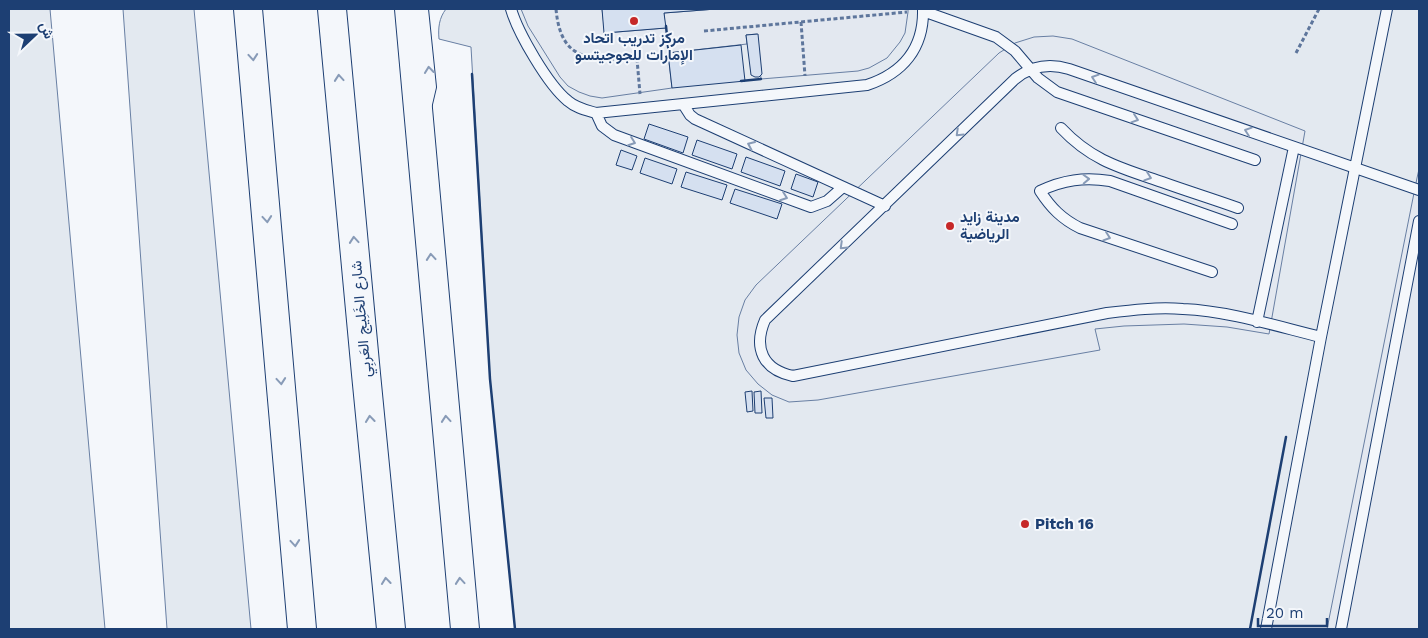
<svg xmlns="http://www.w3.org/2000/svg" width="1428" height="638" viewBox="0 0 1428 638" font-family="'Work Sans',Vazirmatn,sans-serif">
	<rect width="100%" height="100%" fill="#f4f7fb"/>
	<path fill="#e3e9f0" stroke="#687fa3" d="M 9,9 L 50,9 L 105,629 L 9,629 Z
		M 123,9 L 194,9 L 251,629 L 167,629 Z
		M 446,9 L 1419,9 L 1419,629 L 515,629 L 490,379 L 471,47 L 439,39 C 438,28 439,18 446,9 Z"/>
	<path fill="#e3e8f0" stroke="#687fa3" d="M 521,9 L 602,9 L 605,33 L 665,28 L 664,13 L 716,9 L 908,9 L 908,12 L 905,33 L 900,42 L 887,58 L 869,68 L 858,71 L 761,79 L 757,34 L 746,35 L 747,44 L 668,53 L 672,88 L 602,98 L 590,96 L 579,92 L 568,86 L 560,77 L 528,26 Z
		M 1053,36 L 1072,39 L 1305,131 L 1269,334 L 1227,327 L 1184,324 L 1124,326 L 1095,329 L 1100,350 L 818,400 L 789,402 L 772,395 L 758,384 L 746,370 L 739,353 L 737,335 L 739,317 L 745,300 L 756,285 L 999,53 L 1015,43 L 1034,37 Z
		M 1419,169 L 1419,629 L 1327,629 L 1417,178 Z"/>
	<path fill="#d5e0f0" stroke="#1d3f73" d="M 602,9 L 716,9 L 664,13 L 666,28 L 604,33 Z
		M 758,34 L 762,74 L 759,77 L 755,77 L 751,75 L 746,35 Z
		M 741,45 L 745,81 L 672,88 L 668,53 Z
		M 649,124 L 688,137 L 683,153 L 644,139 Z
		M 697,140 L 737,154 L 732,169 L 692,155 Z
		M 621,150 L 637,156 L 632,170 L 616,165 Z
		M 746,157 L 785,171 L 780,186 L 741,172 Z
		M 645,158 L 677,169 L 672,184 L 640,173 Z
		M 686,172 L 727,185 L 722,200 L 681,187 Z
		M 796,174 L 818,182 L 813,197 L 791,189 Z
		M 735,189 L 782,204 L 777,219 L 730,203 Z
		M 752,391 L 753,411 L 747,412 L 745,392 Z
		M 761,391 L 762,413 L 755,413 L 754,392 Z
		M 764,398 L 772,398 L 773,418 L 766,418 Z"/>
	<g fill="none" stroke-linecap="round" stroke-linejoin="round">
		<g stroke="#1d3f73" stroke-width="12">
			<path id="service" d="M 423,9 L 431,87 L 427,104
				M 511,9 C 518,33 548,85 568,101 C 576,108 586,110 596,113 L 867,85 C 903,73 924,48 923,9
				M 923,11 L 996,37 L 1015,51 L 1038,78 L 1057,92 L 1255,160
				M 683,104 L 690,115 L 695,119 L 885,206
				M 596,113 L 602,126 L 614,135 L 811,207 L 827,201 L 843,187
				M 1061,128 C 1092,161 1121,168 1162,182 C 1187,191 1213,199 1238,208
				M 1212,272 L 1080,228 C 1062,219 1051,208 1040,191 C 1063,180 1084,177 1110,181 L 1232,224
				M 1257,322 L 1294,147
				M 1321,337 C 1276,326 1229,311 1183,309 C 1157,307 1132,310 1107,313 L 793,376 C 763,370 753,348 765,320 L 1015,79 C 1031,66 1049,63 1069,69 L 1419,190
				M 1266,629 L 1321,337 L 1387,9
				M 1341,629 L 1419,221"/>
		</g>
		<g stroke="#1d3f73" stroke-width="30">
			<path id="primary" d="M 409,9 L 465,629"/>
		</g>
		<g stroke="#1d3f73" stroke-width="30">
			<path id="trunk" d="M 248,9 L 302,629
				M 332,9 L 366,374 L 391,629"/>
		</g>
		<path stroke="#5e769c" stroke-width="3" stroke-dasharray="4 2.5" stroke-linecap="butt" d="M 556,9 C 561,64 592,59 637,59 L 640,94
			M 801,22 L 805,76
			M 704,31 L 907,12
			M 1296,53 L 1319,9"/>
		<use href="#service" stroke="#f4f7fb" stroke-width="10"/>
		<use href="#primary" stroke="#f4f7fb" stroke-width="28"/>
		<use href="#trunk" stroke="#f4f7fb" stroke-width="28"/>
		<path stroke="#1d3f73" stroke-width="2.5" d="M 666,26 L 669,56
			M 472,74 L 490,379 L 515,629
			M 741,81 L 761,79
			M 1250,629 L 1286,437"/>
	</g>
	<defs><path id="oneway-chevron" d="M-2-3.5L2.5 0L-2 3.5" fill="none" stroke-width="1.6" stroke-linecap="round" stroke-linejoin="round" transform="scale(1.25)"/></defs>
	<g stroke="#889bb7">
		<use href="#oneway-chevron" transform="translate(253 57) rotate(85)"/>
		<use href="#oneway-chevron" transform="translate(429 70) rotate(-96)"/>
		<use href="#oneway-chevron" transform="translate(339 78) rotate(-95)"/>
		<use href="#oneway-chevron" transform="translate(1095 78) rotate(-161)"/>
		<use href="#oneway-chevron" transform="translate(1135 119) rotate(19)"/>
		<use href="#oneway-chevron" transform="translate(1248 131) rotate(-161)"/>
		<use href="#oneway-chevron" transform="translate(959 133) rotate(136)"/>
		<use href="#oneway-chevron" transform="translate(632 142) rotate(20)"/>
		<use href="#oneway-chevron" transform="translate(751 145) rotate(-156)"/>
		<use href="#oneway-chevron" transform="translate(1148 177) rotate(19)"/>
		<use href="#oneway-chevron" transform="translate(1086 179) rotate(-2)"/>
		<use href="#oneway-chevron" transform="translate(784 197) rotate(20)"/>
		<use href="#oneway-chevron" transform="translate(267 219) rotate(85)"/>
		<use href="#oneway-chevron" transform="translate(1107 237) rotate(19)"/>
		<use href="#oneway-chevron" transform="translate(354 240) rotate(-95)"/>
		<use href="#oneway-chevron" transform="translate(843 246) rotate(136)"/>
		<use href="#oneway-chevron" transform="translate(431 257) rotate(-95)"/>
		<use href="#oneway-chevron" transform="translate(281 381) rotate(85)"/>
		<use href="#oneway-chevron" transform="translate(370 419) rotate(-96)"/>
		<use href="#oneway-chevron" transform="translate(446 419) rotate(-95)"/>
		<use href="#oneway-chevron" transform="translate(295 543) rotate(85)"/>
		<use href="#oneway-chevron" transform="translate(386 581) rotate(-96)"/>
		<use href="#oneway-chevron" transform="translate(460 581) rotate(-95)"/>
	</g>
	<g fill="#c62828" stroke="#f4f7fb" stroke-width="2">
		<circle cx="634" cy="21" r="5"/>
		<circle cx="950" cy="226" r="5"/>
		<circle cx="1025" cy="524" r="5"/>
	</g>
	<g text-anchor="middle" stroke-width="4" stroke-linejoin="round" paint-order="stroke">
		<g font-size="15" font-weight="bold" fill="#1d3f73" stroke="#f4f7fb" text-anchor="start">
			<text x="634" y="43" text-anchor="middle">مركز تدريب اتحاد<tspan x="634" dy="17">الإمارات للجوجيتسو</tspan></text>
			<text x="960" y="222">مدينة زايد<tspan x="960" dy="17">الرياضية</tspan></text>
			<text x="1035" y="529">Pitch 16</text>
		</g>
		<g font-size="15" fill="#1d3f73" stroke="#f4f7fb">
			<text transform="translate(361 319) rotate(-95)" y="5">شارع الخَلِيج العَربِي</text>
		</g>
	</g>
	<rect width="1428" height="638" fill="none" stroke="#1d3f73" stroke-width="20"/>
	<g transform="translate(35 35) rotate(68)" stroke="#f4f7fb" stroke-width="4" paint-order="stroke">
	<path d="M0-4L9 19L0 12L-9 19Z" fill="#1d3f73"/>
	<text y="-8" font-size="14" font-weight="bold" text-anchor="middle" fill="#1d3f73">ش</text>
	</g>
	<path d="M1258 618v8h69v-8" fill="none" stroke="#1d3f73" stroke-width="2.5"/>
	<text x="1266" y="618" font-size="15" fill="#1d3f73" stroke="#f4f7fb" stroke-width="4" paint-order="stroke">20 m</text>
</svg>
